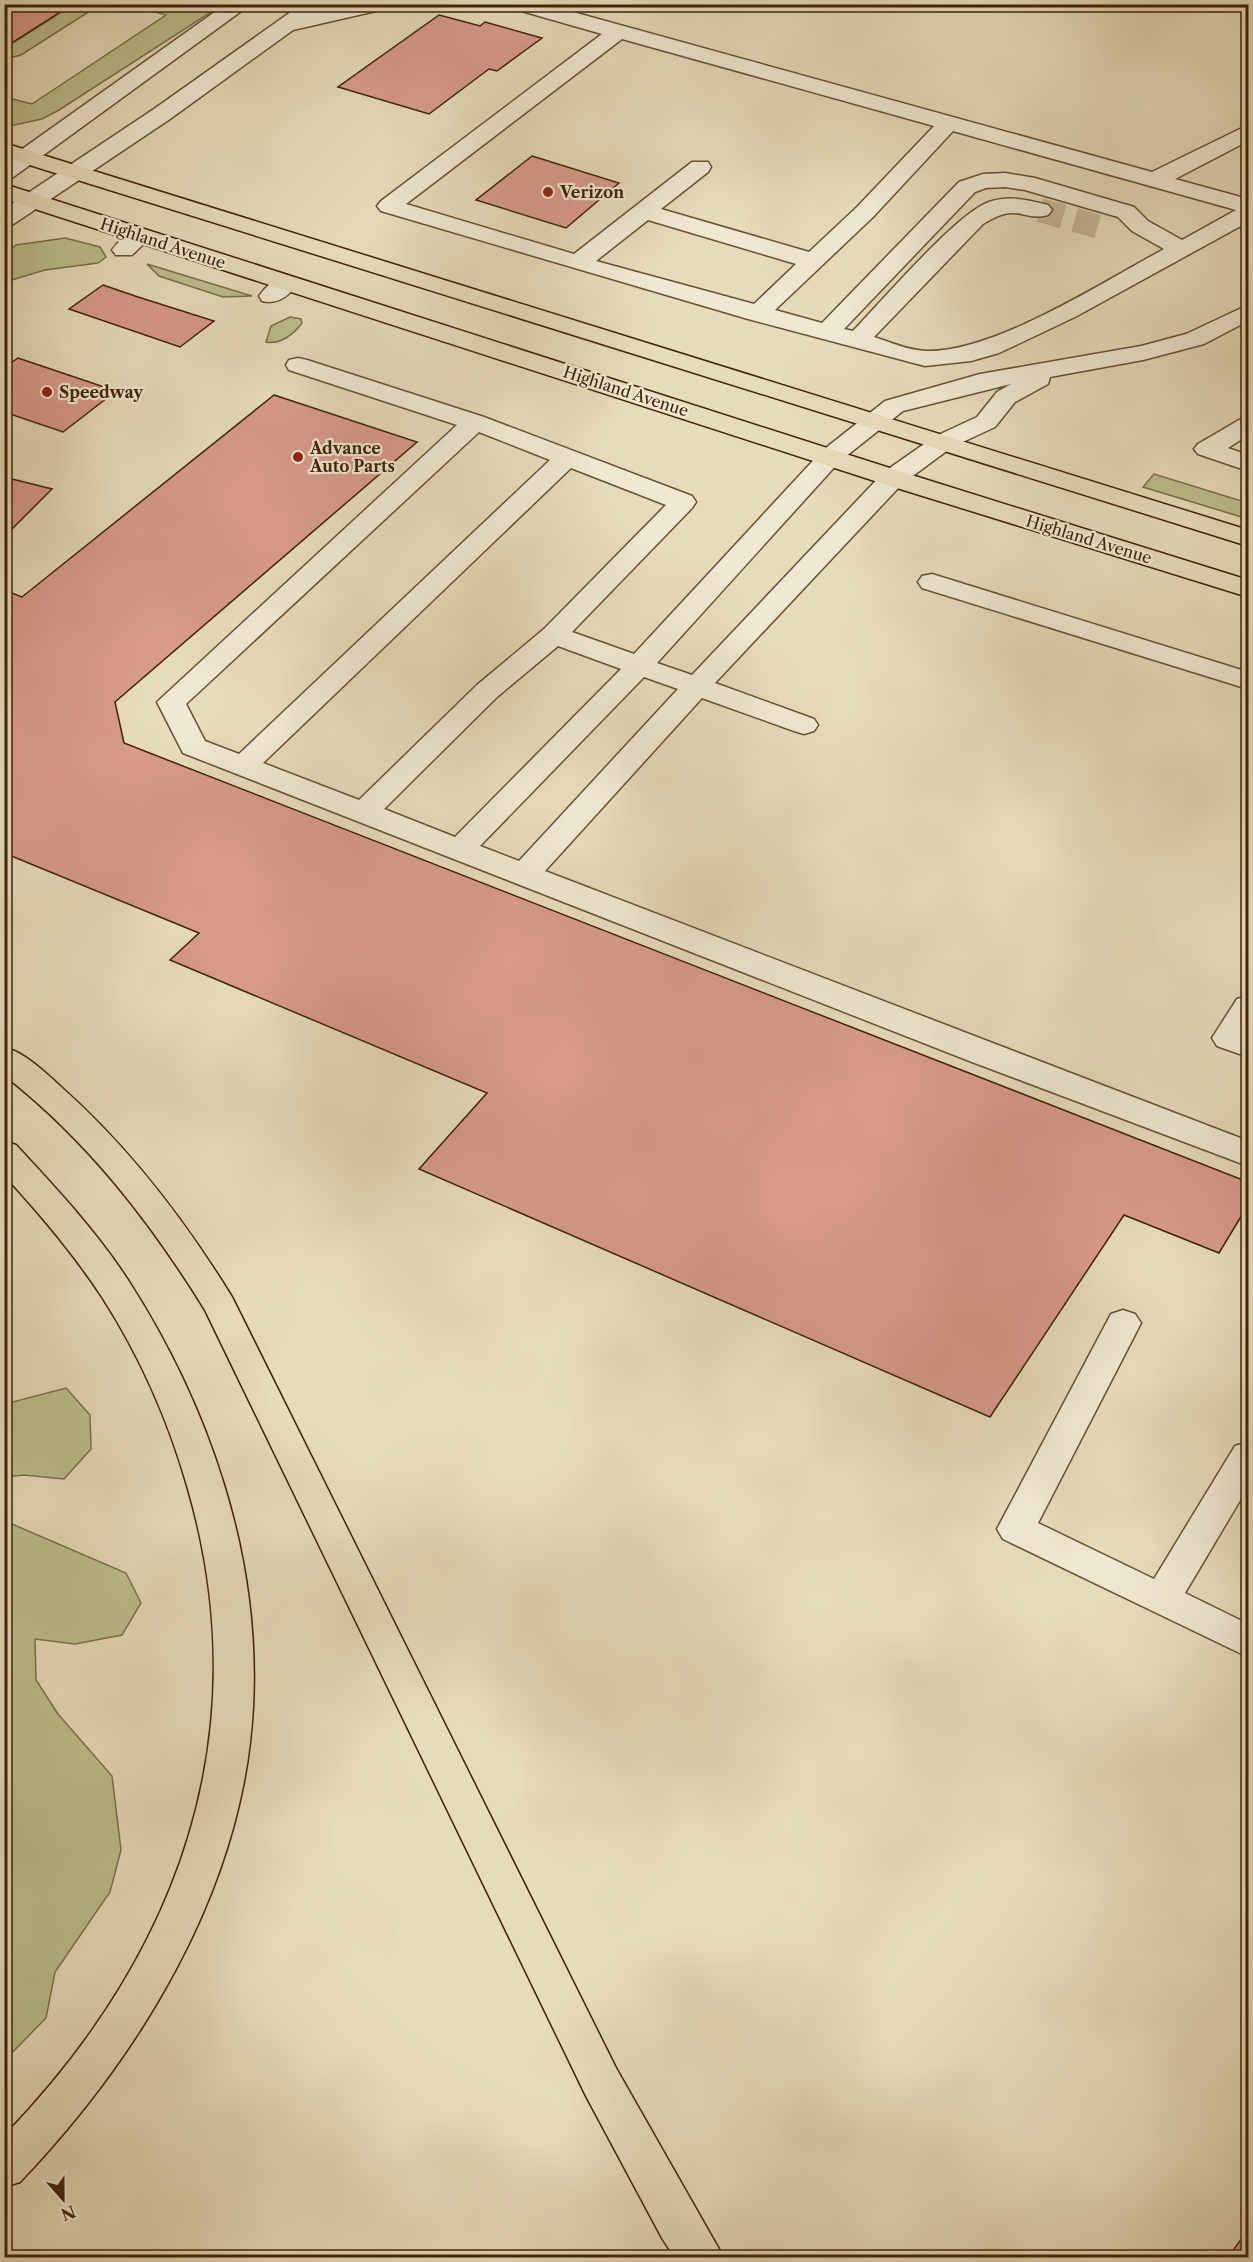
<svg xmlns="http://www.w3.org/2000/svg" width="1253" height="2262" viewBox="0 0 1253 2262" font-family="'Libre Caslon Text',serif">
	<rect width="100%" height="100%" fill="#e6dbba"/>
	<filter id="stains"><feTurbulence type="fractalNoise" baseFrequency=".00333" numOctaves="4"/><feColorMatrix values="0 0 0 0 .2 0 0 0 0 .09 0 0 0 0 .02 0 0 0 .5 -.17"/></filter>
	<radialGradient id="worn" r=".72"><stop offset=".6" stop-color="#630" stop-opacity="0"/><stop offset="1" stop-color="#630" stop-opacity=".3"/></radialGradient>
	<path fill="#bbbe8c" stroke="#7c704a" stroke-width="1.5" d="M 146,4 L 222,5 L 59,110 L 42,119 L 5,127 L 5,97 L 32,104 L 166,15 L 145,9 L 143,7 Z
		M 71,6 L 90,11 L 21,55 L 5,59 L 5,48 Z
		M 65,238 L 100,247 L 106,257 L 98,263 L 45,270 L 5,282 L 5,255 L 16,245 Z
		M 147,264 L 252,296 L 223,297 L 159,276 Z
		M 290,317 L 301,319 L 302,323 C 294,334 280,345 266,342 L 271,326 Z
		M 1154,474 L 1248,503 L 1248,519 L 1143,487 Z
		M 66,1388 L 90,1415 L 91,1449 L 64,1479 L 24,1475 L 5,1477 L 5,1404 Z
		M 5,1521 L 126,1573 L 141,1603 L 122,1635 L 75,1644 L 35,1639 L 36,1680 L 58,1714 L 112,1776 L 121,1850 L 110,1892 L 55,1972 L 46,2018 L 5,2060 Z"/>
	<path fill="#d89a8b" stroke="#3e2307" stroke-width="1.5" d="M 4,4 L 73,4 L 4,48 Z
		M 439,15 L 480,26 L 485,22 L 542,38 L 497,71 L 489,69 L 429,114 L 338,87 Z
		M 532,156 L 619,183 L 566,228 L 476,200 Z
		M 103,285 L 138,297 L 214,321 L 180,347 L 69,309 Z
		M 18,358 L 116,391 L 63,432 L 4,412 L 4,368 Z
		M 274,395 L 417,442 L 115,702 L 124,743 L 1248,1182 L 1248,1205 L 1219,1253 L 1124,1215 L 990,1417 L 419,1169 L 487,1093 L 170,960 L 199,933 L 4,853 L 4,590 L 22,597 Z
		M 4,477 L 52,489 L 4,537 Z
		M 1248,2230 L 1248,2258 L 1232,2258 L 1234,2249 Z"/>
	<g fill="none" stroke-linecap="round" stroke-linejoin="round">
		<path stroke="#c4b696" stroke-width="24" stroke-dasharray="24 12" stroke-linecap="butt" d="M 1040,210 L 1103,228"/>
		<g stroke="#685134" stroke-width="3">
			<path id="minor" d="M 226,4 L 251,4 L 12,178 L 4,180 L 4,162 Z
				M 302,4 L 326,4 L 319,12 L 351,4 L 392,4 L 389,8 L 293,30 L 170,119 L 12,225 L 4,227 L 4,209 L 154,109 Z
				M 508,4 L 544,4 L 1152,172 L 1248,125 L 1248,141 L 1175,179 L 1248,199 L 1248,222 L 1075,317 L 999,353 L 971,361 L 925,366 L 748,319 L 381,211 L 377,206 L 381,201 L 602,34 L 511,8 ZM 622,39 L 934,126 L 857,207 L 809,252 L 661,209 L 708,172 L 711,167 L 708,162 L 692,162 L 574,254 L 406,204 ZM 953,131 L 1236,210 L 1182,240 L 1148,221 L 1134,207 L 1035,178 L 1005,173 L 983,174 L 959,182 L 822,323 L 775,310 L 873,217 ZM 1005,187 L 1025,190 L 1118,217 L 1132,231 L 1164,249 C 1103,282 995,352 927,351 C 910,351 890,342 874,337 L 983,224 C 1019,201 1020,222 1048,215 L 1052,210 L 1048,205 C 1028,200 1010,195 989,202 C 957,213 881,302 853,331 L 844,329 L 975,192 L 986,188 ZM 648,220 L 796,264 L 754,304 L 596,261 Z
				M 140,229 L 148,231 L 152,236 L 132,255 L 116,255 L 112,250 C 119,240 129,232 140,229 Z
				M 286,276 L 295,278 L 298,283 C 289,296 278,305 262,301 L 259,296 C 266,286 275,279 286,276 Z
				M 1248,305 L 1248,321 L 1204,344 L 1143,360 L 1050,377 L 1048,384 L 1015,402 L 995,427 L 952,447 L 902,484 L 715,683 L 814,719 L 818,725 L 814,731 L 804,734 L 794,731 L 702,698 L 545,871 L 1248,1141 L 1248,1166 L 972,1062 L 183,753 L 157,702 L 457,425 L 289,370 L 286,365 L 289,360 L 298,358 L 307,360 L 484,417 L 692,496 L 696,502 L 692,508 L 572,632 L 634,654 L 822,451 L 885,401 L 980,374 L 1141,346 L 1186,334 ZM 1011,384 L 997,392 L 977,417 L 934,437 L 884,472 L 692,675 L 657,663 L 840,461 L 903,411 ZM 479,432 L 550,460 L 239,754 L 205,741 L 186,704 ZM 571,468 L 666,505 L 544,629 L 477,685 L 359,800 L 263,763 ZM 558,646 L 621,669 L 455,837 L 384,809 L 497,697 ZM 644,677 L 678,689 L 519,861 L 480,846 Z
				M 1248,417 L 1248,435 L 1228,448 L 1248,455 L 1248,471 L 1198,454 L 1194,449 L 1198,444 L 1239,420 Z
				M 932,574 L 1248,672 L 1248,689 L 922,588 L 918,582 L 922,576 Z
				M 1248,996 L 1248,1057 L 1217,1046 L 1212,1038 L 1237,999 Z
				M 1123,1310 L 1135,1314 L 1141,1323 L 1038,1523 L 1154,1579 L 1235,1446 L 1248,1442 L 1248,1487 L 1185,1593 L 1248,1624 L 1248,1657 L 1003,1539 L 997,1529 L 1111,1314 Z"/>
		</g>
		<g stroke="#3e2307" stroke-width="3">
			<path id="major" d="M 4,143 L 1248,530 L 1248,546 L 4,157 Z
				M 4,184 L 902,472 L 1248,580 L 1248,597 L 884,484 L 4,199 Z"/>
		</g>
		<g stroke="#3e2307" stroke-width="3">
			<path id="highway" d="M 4,1047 C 25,1053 44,1071 60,1086 C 129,1147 184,1219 232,1297 L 616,2068 L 724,2258 L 675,2258 L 662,2238 L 586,2096 L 205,1310 C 150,1221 87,1140 4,1075 Z
				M 4,1141 L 16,1145 C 56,1188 96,1231 128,1280 C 209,1406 261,1556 253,1707 C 244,1887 141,2055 20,2182 L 4,2187 L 4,2136 C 179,1955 259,1736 188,1489 C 169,1422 140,1356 102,1297 C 73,1253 40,1214 4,1175 Z"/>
		</g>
		<use href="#minor" fill="#efe8d2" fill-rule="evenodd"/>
		<use href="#major" fill="#e6dbba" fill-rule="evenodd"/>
		<use href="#highway" fill="#e6dbba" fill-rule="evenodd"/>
	</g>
	<g fill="#8f2418" stroke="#efe8d2" stroke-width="2">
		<circle cx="548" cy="192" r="6"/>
		<circle cx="47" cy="392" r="6"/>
		<circle cx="298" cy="457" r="6"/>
	</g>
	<g text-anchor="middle" stroke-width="4.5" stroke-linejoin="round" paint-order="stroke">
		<g font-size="16" font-weight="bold" fill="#3e2307" stroke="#efe8d2" text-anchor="start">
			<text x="560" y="198">Verizon</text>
			<text x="59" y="398">Speedway</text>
			<text x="310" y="454">Advance<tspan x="310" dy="18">Auto Parts</tspan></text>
		</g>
		<g font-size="16" fill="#3e2307" stroke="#efe8d2">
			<text transform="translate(163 243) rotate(18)" y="6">Highland Avenue</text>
			<text transform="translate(626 391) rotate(18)" y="6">Highland Avenue</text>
			<text transform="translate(1089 539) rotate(17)" y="6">Highland Avenue</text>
		</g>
	</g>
	<rect width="1253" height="2262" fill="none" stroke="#e6dbba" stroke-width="24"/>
	<rect x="6" y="6" width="1241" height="2250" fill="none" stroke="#3e2307" stroke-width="3"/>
	<rect x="12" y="12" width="1229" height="2238" fill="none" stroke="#3e2307" stroke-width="1.5"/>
	<g transform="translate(63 2199) rotate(159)" stroke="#efe8d2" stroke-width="4.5" paint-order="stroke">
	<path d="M0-4.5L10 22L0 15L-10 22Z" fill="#3e2307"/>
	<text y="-9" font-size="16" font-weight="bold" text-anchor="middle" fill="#3e2307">N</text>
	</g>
	<rect width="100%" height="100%" filter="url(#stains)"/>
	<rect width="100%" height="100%" fill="url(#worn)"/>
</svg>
